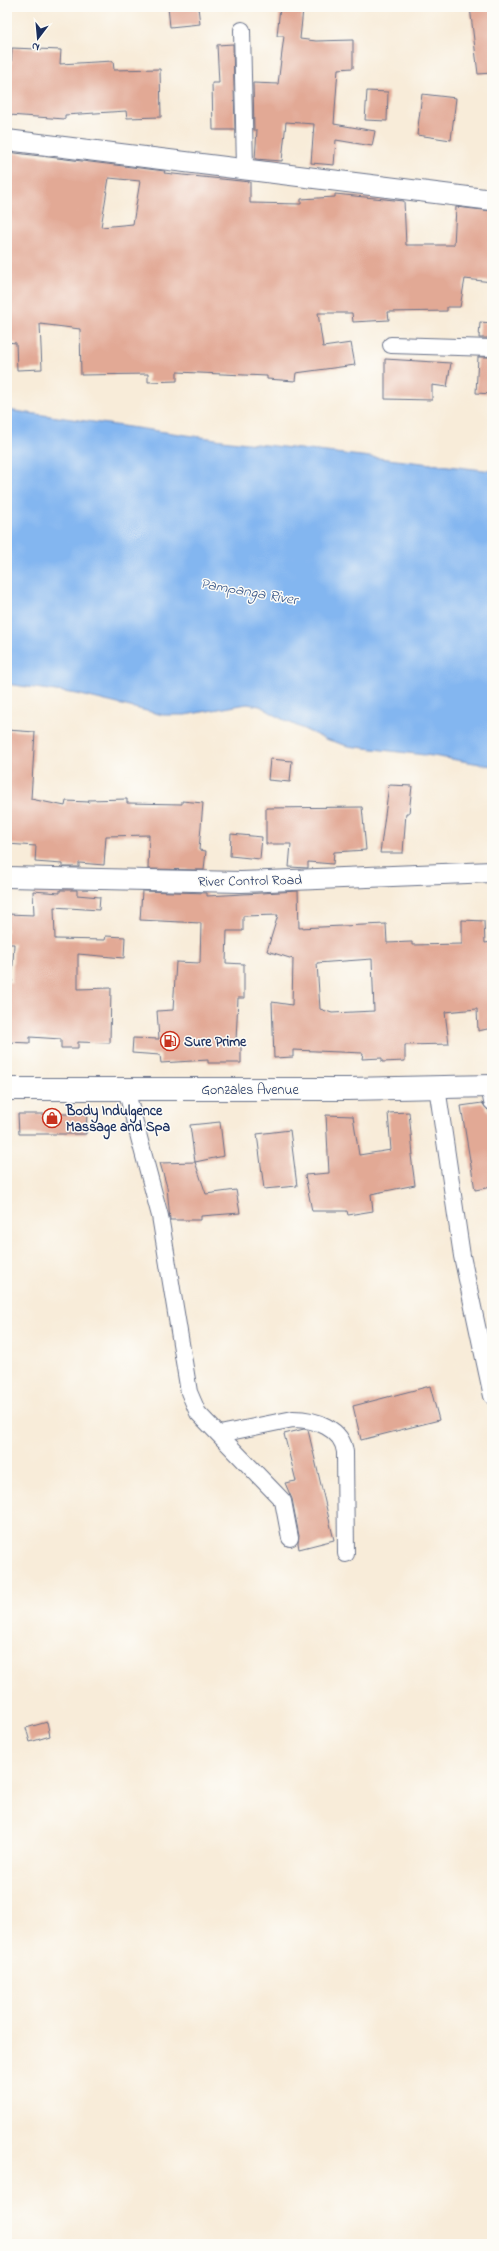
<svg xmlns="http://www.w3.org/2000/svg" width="499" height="2251" viewBox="0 0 499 2251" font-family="'Indie Flower',sans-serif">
	<rect width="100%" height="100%" fill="#fdfcf7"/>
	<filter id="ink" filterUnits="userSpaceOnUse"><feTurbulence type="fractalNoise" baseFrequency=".025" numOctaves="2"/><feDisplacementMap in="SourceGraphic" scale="8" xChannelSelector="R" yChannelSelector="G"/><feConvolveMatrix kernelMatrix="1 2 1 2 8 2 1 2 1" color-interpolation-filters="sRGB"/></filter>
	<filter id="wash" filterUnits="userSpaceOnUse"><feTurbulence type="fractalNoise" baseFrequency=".012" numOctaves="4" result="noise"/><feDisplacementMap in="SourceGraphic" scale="16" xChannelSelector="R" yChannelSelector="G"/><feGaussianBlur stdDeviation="0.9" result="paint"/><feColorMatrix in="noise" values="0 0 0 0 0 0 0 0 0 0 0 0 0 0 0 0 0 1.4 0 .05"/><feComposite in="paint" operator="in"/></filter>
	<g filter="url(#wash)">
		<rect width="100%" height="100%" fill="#f8ecd9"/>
		<path fill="#83b6f0" stroke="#4f72a7" d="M 7,410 L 230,441 L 492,471 L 492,766 L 433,756 L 348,746 L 325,739 L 280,718 L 260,706 L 247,704 L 185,715 L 163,715 L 77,694 L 7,684 Z"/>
		<g id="blocks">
			<path fill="#e2a995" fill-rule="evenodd" d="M 168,7 L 198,7 L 200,24 L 170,27 Z
				M 280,7 L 303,9 L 300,39 L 316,41 L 353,40 L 353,68 L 338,69 L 334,124 L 375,131 L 372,146 L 336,140 L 334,165 L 311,163 L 314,124 L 286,122 L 282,161 L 255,159 L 257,130 L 254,130 L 253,83 L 278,84 L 284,36 L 277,36 Z
				M 470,7 L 492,7 L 492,73 L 478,74 Z
				M 233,44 L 235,130 L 213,130 L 212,83 L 219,83 L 217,45 Z
				M 12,48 L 61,50 L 60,64 L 113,61 L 114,70 L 160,69 L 161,117 L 127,118 L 126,111 L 65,115 L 65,119 L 9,115 Z
				M 367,91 L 388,92 L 387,121 L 365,120 Z
				M 422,94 L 456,98 L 451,140 L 417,135 Z
				M 7,152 L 165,171 L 164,173 L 250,182 L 250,203 L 301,204 L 301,199 L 335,197 L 335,194 L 404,201 L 406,245 L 454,245 L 456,207 L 492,211 L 492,282 L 465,279 L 460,307 L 447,307 L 447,311 L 388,312 L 389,320 L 353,322 L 352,313 L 318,313 L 323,347 L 351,343 L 355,365 L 296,373 L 295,381 L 267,379 L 267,376 L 177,372 L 177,381 L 148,382 L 148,374 L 81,375 L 80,329 L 40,324 L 42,369 L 17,370 L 16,343 L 7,342 ZM 109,178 L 140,181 L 133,224 L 101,227 Z
				M 480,322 L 492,323 L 492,338 L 479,338 Z
				M 478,357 L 492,357 L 492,394 L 476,393 Z
				M 385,359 L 451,363 L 447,387 L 432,385 L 432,400 L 385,399 Z
				M 7,730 L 35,732 L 31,799 L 65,806 L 66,801 L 89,802 L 88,800 L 127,799 L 127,803 L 182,804 L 182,801 L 203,803 L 199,850 L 206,851 L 204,870 L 148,869 L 149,835 L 106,836 L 104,865 L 79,863 L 79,867 L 62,867 L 62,864 L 35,862 L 36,846 L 7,844 Z
				M 270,759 L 292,761 L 290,782 L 268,780 Z
				M 389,785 L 412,786 L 409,813 L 406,813 L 403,853 L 380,853 Z
				M 362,807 L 366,850 L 334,852 L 333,864 L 308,862 L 308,868 L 289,867 L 291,844 L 266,844 L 266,808 Z
				M 231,834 L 262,837 L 260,859 L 230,856 Z
				M 60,890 L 77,890 L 77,895 L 100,897 L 99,910 L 54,907 L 55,939 L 105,940 L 106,936 L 125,937 L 124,958 L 78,954 L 78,989 L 111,988 L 110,1043 L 78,1042 L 78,1048 L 61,1048 L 61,1039 L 30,1037 L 30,1043 L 7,1042 L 8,982 L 12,982 L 14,944 L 7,944 L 7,914 L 34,915 L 33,891 L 60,893 Z
				M 142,891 L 207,893 L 207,896 L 298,891 L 299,928 L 386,924 L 387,943 L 412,942 L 412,945 L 462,944 L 462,920 L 484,921 L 485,943 L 492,942 L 492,1028 L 478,1031 L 477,1009 L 445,1012 L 449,1044 L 405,1045 L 405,1061 L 382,1062 L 382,1058 L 362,1059 L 363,1053 L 293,1050 L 293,1057 L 274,1058 L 272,1002 L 292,1005 L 293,959 L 267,951 L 278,915 L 243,916 L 243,931 L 227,931 L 226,963 L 244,964 L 244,998 L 238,998 L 236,1041 L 241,1041 L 241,1063 L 208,1063 L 208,1060 L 161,1063 L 160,1055 L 132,1053 L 133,1038 L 159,1039 L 157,1011 L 173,1010 L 176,962 L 200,963 L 201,923 L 140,920 ZM 372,959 L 374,1011 L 332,1013 L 320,1009 L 317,963 Z
				M 482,1103 L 489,1111 L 492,1128 L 492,1187 L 475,1190 L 461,1106 Z
				M 409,1112 L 413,1155 L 411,1155 L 415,1185 L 371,1194 L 373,1211 L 348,1215 L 347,1211 L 312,1211 L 305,1175 L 329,1173 L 326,1115 L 353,1116 L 359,1155 L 391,1150 L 388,1113 Z
				M 18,1114 L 87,1114 L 86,1134 L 19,1134 Z
				M 220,1122 L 224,1156 L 195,1162 L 190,1125 Z
				M 290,1130 L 297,1186 L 264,1189 L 257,1134 Z
				M 195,1162 L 206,1194 L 236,1190 L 240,1213 L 201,1216 L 201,1220 L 170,1220 L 167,1187 L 160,1163 Z
				M 430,1386 L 439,1420 L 361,1440 L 353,1406 Z
				M 304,1429 L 308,1430 L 334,1540 L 299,1549 L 298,1543 L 299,1536 L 292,1499 L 285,1483 L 296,1481 L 284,1434 Z
				M 47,1722 L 50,1736 L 30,1742 L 26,1728 Z"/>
		</g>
	</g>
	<g filter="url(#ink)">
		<use href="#blocks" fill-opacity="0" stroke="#687189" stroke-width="1"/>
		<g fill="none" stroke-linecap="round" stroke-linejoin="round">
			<g stroke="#687189" stroke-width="18">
				<path id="minor" d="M 242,30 L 245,168
					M 391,345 L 492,348
					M 489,1086 L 492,1102
					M 437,1087 L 462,1256 L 492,1396
					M 126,1089 L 160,1216 L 189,1392 L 198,1413 L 283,1501 L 290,1538
					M 220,1434 L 293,1419 C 315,1419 342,1428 345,1452 L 346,1554"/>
			</g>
			<g stroke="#687189" stroke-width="22">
				<path id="tertiary" d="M 7,140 L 492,200
					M 7,877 L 241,882 L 492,872"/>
			</g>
			<g stroke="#687189" stroke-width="24">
				<path id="secondary" d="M 7,1089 L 348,1089 L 492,1086"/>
			</g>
			<use href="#minor" stroke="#fff" stroke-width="16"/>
			<use href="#tertiary" stroke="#fff" stroke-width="20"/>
			<use href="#secondary" stroke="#fff" stroke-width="22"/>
		</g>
	</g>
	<defs>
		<g id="fuel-ring" transform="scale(1)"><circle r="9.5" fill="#fdfcf7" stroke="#c8321e" stroke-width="1.5"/><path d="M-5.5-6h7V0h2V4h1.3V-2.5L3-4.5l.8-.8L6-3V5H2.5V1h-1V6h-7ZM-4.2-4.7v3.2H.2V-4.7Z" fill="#c8321e"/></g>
		<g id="shop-ring" transform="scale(1)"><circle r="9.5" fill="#fdfcf7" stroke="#c8321e" stroke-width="1.5"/><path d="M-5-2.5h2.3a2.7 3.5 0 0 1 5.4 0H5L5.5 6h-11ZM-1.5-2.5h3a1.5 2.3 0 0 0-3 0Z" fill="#c8321e"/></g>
	</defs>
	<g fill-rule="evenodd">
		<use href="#fuel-ring" x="170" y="1041"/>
		<use href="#shop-ring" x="52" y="1118"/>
	</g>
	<g text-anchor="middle" stroke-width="3" stroke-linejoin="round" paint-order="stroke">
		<g font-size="14" fill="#1b2f5e" stroke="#fdfcf7">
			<text transform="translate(250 880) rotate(-1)" y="5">River Control Road</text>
			<text x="250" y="1094">Gonzales Avenue</text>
		</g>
		<g font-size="14" font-weight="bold" fill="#1b2f5e" stroke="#fdfcf7" text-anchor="start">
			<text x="184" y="1046">Sure Prime</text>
			<text x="66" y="1115">Body Indulgence<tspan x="66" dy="16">Massage and Spa</tspan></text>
		</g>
		<g font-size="15" font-style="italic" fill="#3a588a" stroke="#fdfcf7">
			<text transform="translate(249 591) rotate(10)" y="5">Pampanga River</text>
		</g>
	</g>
	<rect width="499" height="2251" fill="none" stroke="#fdfcf7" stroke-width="24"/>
	<g transform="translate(38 38) rotate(196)" stroke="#fdfcf7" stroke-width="3" paint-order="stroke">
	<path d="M0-3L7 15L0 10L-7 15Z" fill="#1b2f5e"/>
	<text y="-6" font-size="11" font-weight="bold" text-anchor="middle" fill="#1b2f5e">N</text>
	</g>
</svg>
